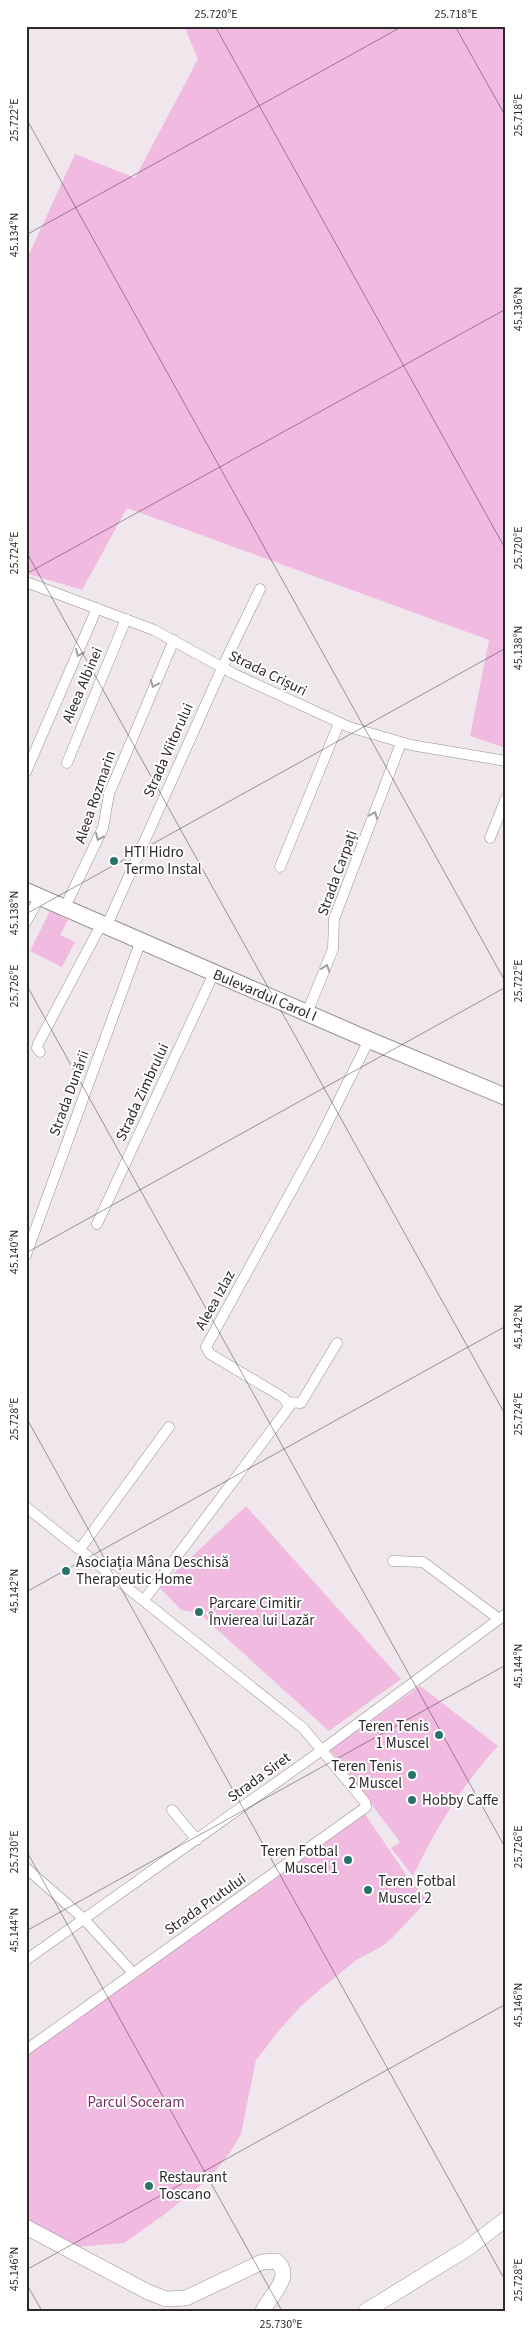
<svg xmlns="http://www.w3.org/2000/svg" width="532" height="2337" viewBox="0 0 532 2337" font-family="'Source Sans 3',sans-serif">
	<rect width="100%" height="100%" fill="#f0e7ed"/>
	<path fill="#f1bae1" d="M 184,26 L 506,26 L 506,748 L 470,736 L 489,640 L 127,508 L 82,590 L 26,573 L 26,261 L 75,154 L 135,178 L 198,59 Z
		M 50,911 L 68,920 L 60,935 L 75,942 L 62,967 L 30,951 Z
		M 246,1506 L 401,1679 L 329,1731 L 199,1613 L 181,1610 L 159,1587 Z
		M 420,1686 L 498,1746 C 462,1785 436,1828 413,1876 L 391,1848 L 400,1842 L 330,1750 Z
		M 363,1811 L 411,1882 L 428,1900 L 393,1937 L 381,1947 L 358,1959 L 324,1986 L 301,2006 L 282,2027 L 256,2060 L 241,2134 L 231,2151 L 210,2178 L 165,2214 L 124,2243 L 65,2248 L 26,2227 L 26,2051 Z"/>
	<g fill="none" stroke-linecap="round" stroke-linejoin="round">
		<g stroke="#978f94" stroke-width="11">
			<path id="street" d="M 26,582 L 154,630 L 234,674 L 349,727 L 411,745 L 506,761
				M 67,763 L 126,619
				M 26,772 L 97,608
				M 490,838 L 506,798
				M 280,867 L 339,723
				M 65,907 L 103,828 L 109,794 L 174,640
				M 26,922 L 40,897
				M 107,925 L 222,668 L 260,589
				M 307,1013 L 333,949 L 334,919 L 401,743
				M 40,1052 L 37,1048 L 38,1044 L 102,923
				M 97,1224 L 214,973
				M 26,1255 L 141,940
				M 287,1402 L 301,1403 L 337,1343
				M 26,1507 L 303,1728 L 365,1802 L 366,1807 L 26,2050
				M 80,1549 L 169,1427
				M 393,1561 L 423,1562 L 499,1619
				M 144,1600 L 289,1407 L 284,1398 L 210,1354 L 206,1347 L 317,1144 L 369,1040
				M 172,1810 L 197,1840
				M 26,1868 L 84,1919 L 133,1973
				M 26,1960 L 311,1758 L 506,1614"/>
		</g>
		<g stroke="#978f94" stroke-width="16">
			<path id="secondary" d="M 26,2227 L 148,2292 L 166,2299 L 186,2298 L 262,2262 L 276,2261 C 295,2276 270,2295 263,2311
				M 366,2311 L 468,2248 L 506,2219"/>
		</g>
		<g stroke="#978f94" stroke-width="18">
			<path id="primary" d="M 26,891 L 369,1040 L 506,1097"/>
		</g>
		<use href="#street" stroke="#fff" stroke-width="10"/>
		<use href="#secondary" stroke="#fff" stroke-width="15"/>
		<use href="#primary" stroke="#fff" stroke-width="16"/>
	</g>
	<defs><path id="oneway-chevron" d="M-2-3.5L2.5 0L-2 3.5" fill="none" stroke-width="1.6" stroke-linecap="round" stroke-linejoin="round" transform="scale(1.25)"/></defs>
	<g stroke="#a09fa0">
		<use href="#oneway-chevron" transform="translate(79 653) rotate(114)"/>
		<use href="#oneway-chevron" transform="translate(154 684) rotate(113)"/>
		<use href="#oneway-chevron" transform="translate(374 815) rotate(-68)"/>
		<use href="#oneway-chevron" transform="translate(99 837) rotate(114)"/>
		<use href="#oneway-chevron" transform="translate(326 968) rotate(-71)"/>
	</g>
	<path fill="none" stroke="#2c292b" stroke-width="1" stroke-opacity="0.45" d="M 215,26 L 506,550M 455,26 L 506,117M 26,118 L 506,983M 26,235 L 403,26M 26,551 L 506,1416M 26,574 L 506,309M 26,914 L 506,648M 26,984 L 506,1849M 26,1253 L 506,987M 26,1417 L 506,2282M 26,1592 L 506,1326M 26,1850 L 282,2311M 26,1931 L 506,1665M 26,2270 L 506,2004M 26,2283 L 42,2311"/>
	<g fill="#29726b" stroke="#fff" stroke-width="2">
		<circle cx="114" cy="861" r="5"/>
		<circle cx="66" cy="1571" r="5"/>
		<circle cx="199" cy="1612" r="5"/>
		<circle cx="439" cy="1735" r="5"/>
		<circle cx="412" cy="1775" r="5"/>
		<circle cx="412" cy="1800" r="5"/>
		<circle cx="348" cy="1860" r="5"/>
		<circle cx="368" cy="1890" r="5"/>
		<circle cx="149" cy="2186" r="5"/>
	</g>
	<g text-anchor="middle" stroke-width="4" stroke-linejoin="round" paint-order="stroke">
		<g font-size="15" fill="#2c292b" stroke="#fff">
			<text transform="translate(268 673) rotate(26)" y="5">Strada Crișuri</text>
			<text transform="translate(82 685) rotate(-67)" y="5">Aleea Albinei</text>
			<text transform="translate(168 750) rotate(-66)" y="5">Strada Viitorului</text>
			<text transform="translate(95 797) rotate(-71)" y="5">Aleea Rozmarin</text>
			<text transform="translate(337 873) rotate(-70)" y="5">Strada Carpați</text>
			<text transform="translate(265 995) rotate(23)" y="5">Bulevardul Carol I</text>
			<text transform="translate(142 1092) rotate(-65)" y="5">Strada Zimbrului</text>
			<text transform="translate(69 1093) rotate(-70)" y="5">Strada Dunării</text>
			<text transform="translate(215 1300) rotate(-61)" y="5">Aleea Izlaz</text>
			<text transform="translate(259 1777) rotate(-36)" y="5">Strada Siret</text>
			<text transform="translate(205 1904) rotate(-35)" y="5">Strada Prutului</text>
		</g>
		<g font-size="15" fill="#2c292b" stroke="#fff" text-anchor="start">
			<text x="124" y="857">HTI Hidro<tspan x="124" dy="17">Termo Instal</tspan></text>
			<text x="76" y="1567">Asociația Mâna Deschisă<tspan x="76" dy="17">Therapeutic Home</tspan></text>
			<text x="209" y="1608">Parcare Cimitir<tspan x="209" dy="17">Învierea lui Lazăr</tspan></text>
			<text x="429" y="1731" text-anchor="end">Teren Tenis<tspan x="429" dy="17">1 Muscel</tspan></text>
			<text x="402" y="1771" text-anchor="end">Teren Tenis<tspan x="402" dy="17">2 Muscel</tspan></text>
			<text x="422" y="1805">Hobby Caffe</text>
			<text x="338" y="1856" text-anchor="end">Teren Fotbal<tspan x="338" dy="17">Muscel 1</tspan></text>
			<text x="378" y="1886">Teren Fotbal<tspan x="378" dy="17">Muscel 2</tspan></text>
			<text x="159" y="2182">Restaurant<tspan x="159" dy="17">Toscano</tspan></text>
		</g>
		<g font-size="15" fill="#772d66" stroke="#fff">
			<text x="136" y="2107">Parcul Soceram</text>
		</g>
	</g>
	<rect width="532" height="2337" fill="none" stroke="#ffffff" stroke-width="55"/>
	<rect x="28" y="28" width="476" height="2282" fill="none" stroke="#2c292b" stroke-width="2"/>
	<g font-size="12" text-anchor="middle" fill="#2c292b">
		<text x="216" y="18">25.720°E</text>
		<text x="456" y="18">25.718°E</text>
		<text transform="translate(518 115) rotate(-90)" y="4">25.718°E</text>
		<text transform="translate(14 120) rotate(-90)" y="4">25.722°E</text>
		<text transform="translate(14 235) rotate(-90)" y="4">45.134°N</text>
		<text transform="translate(518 309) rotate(-90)" y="4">45.136°N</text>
		<text transform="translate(518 548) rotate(-90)" y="4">25.720°E</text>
		<text transform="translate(14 553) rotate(-90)" y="4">25.724°E</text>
		<text transform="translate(518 648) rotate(-90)" y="4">45.138°N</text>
		<text transform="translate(14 913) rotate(-90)" y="4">45.138°N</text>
		<text transform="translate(518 981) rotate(-90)" y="4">25.722°E</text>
		<text transform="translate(14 986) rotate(-90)" y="4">25.726°E</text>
		<text transform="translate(14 1252) rotate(-90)" y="4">45.140°N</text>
		<text transform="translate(518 1327) rotate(-90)" y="4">45.142°N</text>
		<text transform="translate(518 1414) rotate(-90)" y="4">25.724°E</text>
		<text transform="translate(14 1419) rotate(-90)" y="4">25.728°E</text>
		<text transform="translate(14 1591) rotate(-90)" y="4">45.142°N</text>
		<text transform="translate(518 1666) rotate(-90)" y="4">45.144°N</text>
		<text transform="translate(518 1847) rotate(-90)" y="4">25.726°E</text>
		<text transform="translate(14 1852) rotate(-90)" y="4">25.730°E</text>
		<text transform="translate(14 1930) rotate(-90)" y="4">45.144°N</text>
		<text transform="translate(518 2005) rotate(-90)" y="4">45.146°N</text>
		<text transform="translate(14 2269) rotate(-90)" y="4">45.146°N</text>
		<text transform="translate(518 2280) rotate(-90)" y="4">25.728°E</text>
		<text x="281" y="2328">25.730°E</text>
	</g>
</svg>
